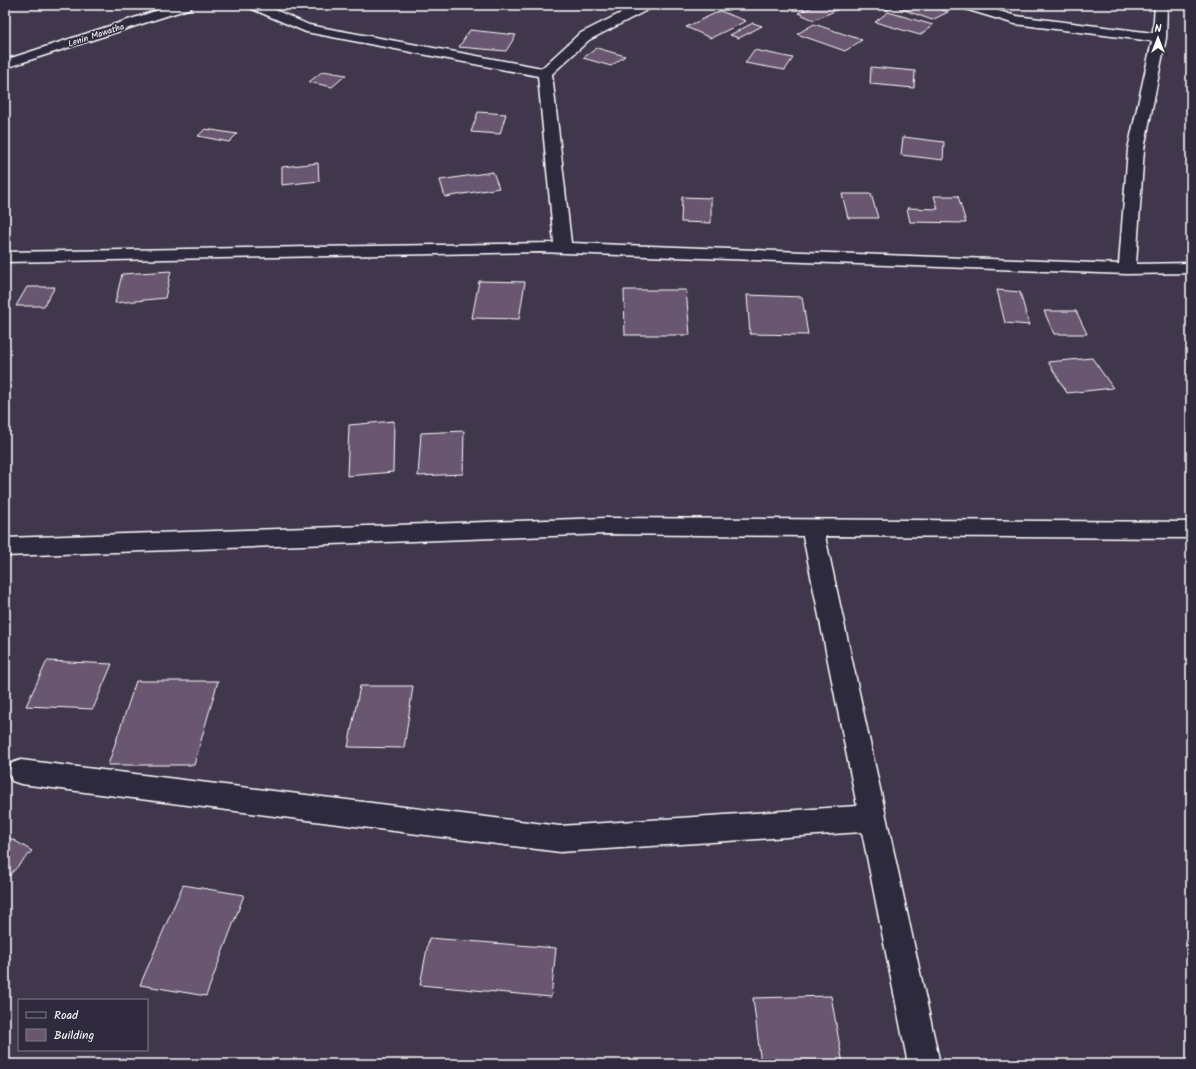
<svg xmlns="http://www.w3.org/2000/svg" width="1196" height="1069" viewBox="0 0 1196 1069" font-family="Kalam,sans-serif">
	<rect width="100%" height="100%" fill="#40374c"/>
	<filter id="ink" filterUnits="userSpaceOnUse"><feTurbulence type="fractalNoise" baseFrequency=".025" numOctaves="2"/><feDisplacementMap in="SourceGraphic" scale="8" xChannelSelector="R" yChannelSelector="G"/><feConvolveMatrix kernelMatrix="1 2 1 2 8 2 1 2 1" color-interpolation-filters="sRGB"/></filter>
	<g filter="url(#ink)">
		<path fill="#69566f" stroke="#fff" d="M 817,5 L 848,5 L 814,20 L 798,13 Z
			M 871,5 L 895,5 L 887,10 Z
			M 905,5 L 929,5 L 948,12 L 932,20 L 899,8 Z
			M 720,11 L 746,21 L 711,38 L 686,27 Z
			M 888,12 L 933,25 L 920,35 L 875,22 Z
			M 753,23 L 762,26 L 739,38 L 730,35 Z
			M 814,24 L 862,40 L 845,51 L 797,34 Z
			M 470,30 L 516,35 L 506,51 L 459,47 Z
			M 597,48 L 625,56 L 611,66 L 583,58 Z
			M 754,50 L 793,58 L 785,70 L 745,63 Z
			M 871,67 L 915,71 L 914,88 L 870,84 Z
			M 323,71 L 346,75 L 332,87 L 309,82 Z
			M 478,112 L 506,114 L 500,134 L 471,132 Z
			M 205,129 L 237,134 L 229,142 L 198,136 Z
			M 903,137 L 944,142 L 943,160 L 901,155 Z
			M 318,163 L 319,181 L 282,185 L 282,167 Z
			M 493,172 L 499,188 L 445,197 L 440,180 Z
			M 842,194 L 871,194 L 878,218 L 848,218 Z
			M 934,196 L 958,196 L 966,223 L 910,222 L 907,208 L 938,209 Z
			M 682,197 L 711,198 L 711,223 L 681,222 Z
			M 171,271 L 165,298 L 115,303 L 122,274 Z
			M 479,281 L 525,282 L 519,319 L 472,318 Z
			M 27,287 L 55,287 L 44,306 L 16,306 Z
			M 624,290 L 686,290 L 690,335 L 625,335 Z
			M 997,290 L 1020,292 L 1029,325 L 1005,323 Z
			M 747,295 L 802,297 L 808,335 L 750,334 Z
			M 1044,311 L 1076,311 L 1087,334 L 1054,334 Z
			M 1092,358 L 1113,388 L 1067,393 L 1048,362 Z
			M 394,421 L 393,472 L 347,476 L 349,425 Z
			M 464,431 L 463,474 L 418,476 L 421,433 Z
			M 47,661 L 112,664 L 93,709 L 26,706 Z
			M 136,681 L 218,681 L 194,765 L 108,765 Z
			M 360,686 L 413,686 L 404,748 L 348,747 Z
			M 5,835 L 32,851 L 5,880 Z
			M 183,885 L 244,895 L 206,996 L 140,985 Z
			M 429,938 L 556,948 L 551,997 L 420,985 Z
			M 831,996 L 843,1064 L 761,1064 L 753,998 Z"/>
		<g fill="none" stroke-linecap="round" stroke-linejoin="round">
			<g stroke="#fff" stroke-width="3">
				<path id="street" d="M 174,5 L 193,5 L 191,8 L 5,68 L 5,60 Z
					M 248,5 L 264,5 L 309,25 L 542,68 L 579,34 L 637,5 L 653,5 L 651,8 L 589,40 L 552,74 L 571,243 L 1119,264 L 1128,149 L 1152,41 L 1015,24 L 962,8 L 960,5 L 979,5 L 1016,16 L 1153,33 L 1155,5 L 1167,5 L 1166,38 L 1144,149 L 1136,264 L 1191,263 L 1191,273 L 1127,274 L 539,252 L 5,262 L 5,252 L 554,243 L 538,76 L 306,32 L 250,8 Z
					M 606,518 L 1191,522 L 1191,538 L 825,536 L 940,1064 L 908,1064 L 862,832 L 560,852 L 21,784 L 12,781 L 8,772 L 12,763 L 21,760 L 560,826 L 857,806 L 803,536 L 606,534 L 5,556 L 5,538 Z"/>
			</g>
			<use href="#street" fill="#2f2a3d" fill-rule="evenodd"/>
		</g>
	</g>
	<g text-anchor="middle" stroke-width="3" stroke-linejoin="round" paint-order="stroke">
		<g font-size="9" fill="#fff" stroke="#2f2a3d">
			<text transform="translate(96 35) rotate(-18)" y="3">Lenin Mawatha</text>
		</g>
	</g>
	<rect width="1196" height="1069" fill="none" stroke="#2f2a3d" stroke-width="20"/>
	<rect x="10" y="10" width="1176" height="1049" fill="none" stroke="#fff" stroke-width="1.5" filter="url(#ink)"/>
	<rect x="18" y="999" width="130" height="52" fill="#2f2a3d" stroke="#827f8b"/>
	<rect x="26" y="1012" width="20" height="6" fill="#2f2a3d" stroke="#827f8b"/>
	<text x="54" y="1019" font-size="12" fill="#ffffff">Road</text>
	<rect x="26" y="1029" width="20" height="12" fill="#69566f" stroke="#827f8b"/>
	<text x="54" y="1039" font-size="12" fill="#ffffff">Building</text>
	<g transform="translate(1158 38)" stroke="#2f2a3d" stroke-width="3" paint-order="stroke">
	<path d="M0-3L7 15L0 10L-7 15Z" fill="#ffffff"/>
	<text y="-6" font-size="11" font-weight="bold" text-anchor="middle" fill="#ffffff">N</text>
	</g>
</svg>
